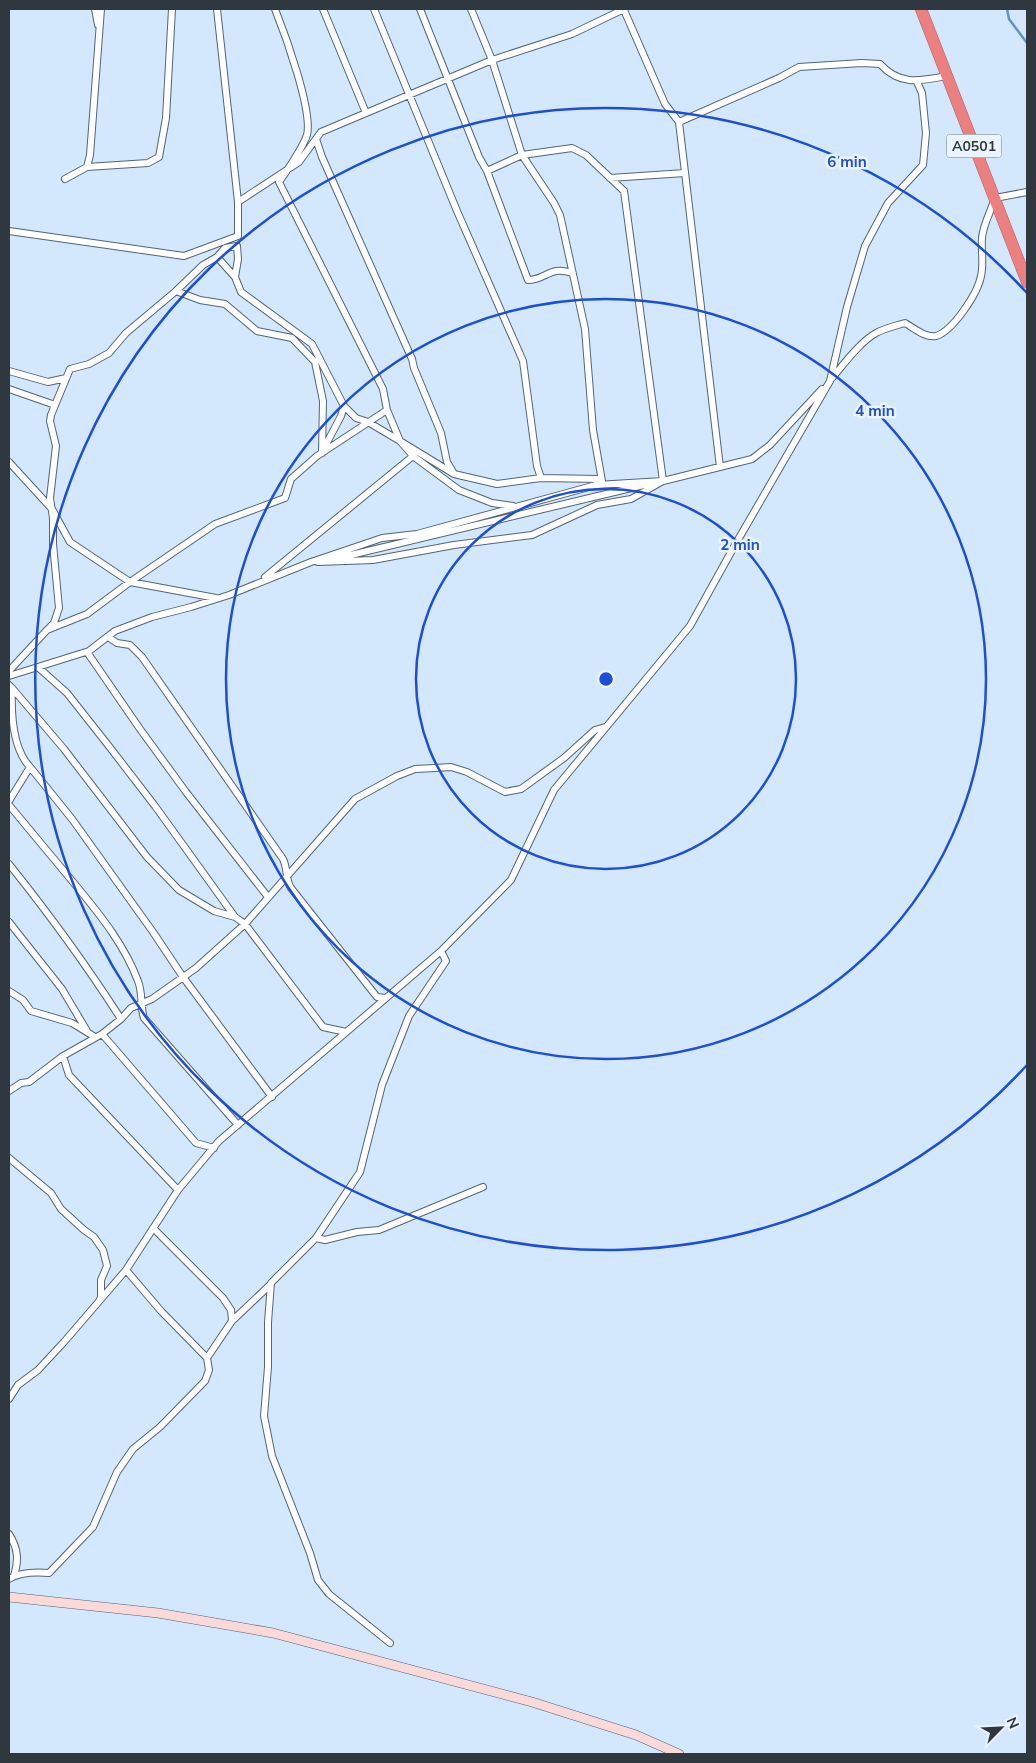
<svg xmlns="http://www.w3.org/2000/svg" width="1036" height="1763" viewBox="0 0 1036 1763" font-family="Mulish,sans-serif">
	<rect width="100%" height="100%" fill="#d3e8fd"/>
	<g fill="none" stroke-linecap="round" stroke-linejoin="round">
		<path stroke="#6394c1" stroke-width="2.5" d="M 1007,9 L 1009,19 L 1027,43"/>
		<g stroke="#536577" stroke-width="8">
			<path id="street" d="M 95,9 L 98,25
				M 217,9 L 238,202
				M 275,9 C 285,34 313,111 307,135 C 303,147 286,172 279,182 L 383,389 L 387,410 L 400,441 L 454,474 L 497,484 L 541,478 L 601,479
				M 323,9 L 366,113
				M 374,9 L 457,211 L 523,361 L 537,466 L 541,478
				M 420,9 L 479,157 L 487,171 L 528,280 C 546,280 550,265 572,273
				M 471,9 L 492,60 L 522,155 L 554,203 L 560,215 L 585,329 L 593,430 L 602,481
				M 624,10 L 665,104 L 679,122 L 720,467
				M 679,122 L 779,78 L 799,67 L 862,63 L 880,64 C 900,86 920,81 947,76
				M 316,139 L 322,157 L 412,359 L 414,368 L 441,433 L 447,462 L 453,472
				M 87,167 L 90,155 L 101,9
				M 610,178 L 685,173
				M 65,179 L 87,167 L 148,163 L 159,157 L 166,118 L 172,9
				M 9,231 L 184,256 L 238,236 L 238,202 L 299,162 L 321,132 L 492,60 L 572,34 L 624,9
				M 217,257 L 235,277 L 241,292 L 312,344 L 344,406 L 356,418 L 368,422 L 400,441 L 413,456 L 459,490 L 492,503 L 513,506
				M 176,291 L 203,265 L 217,257 L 225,248 L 237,246 L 238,259 L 235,277
				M 9,371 L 48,382 L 66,378
				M 832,378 C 844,364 860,342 876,333 C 885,328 895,326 905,323 C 914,328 925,338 936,336 C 953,331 978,293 981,276 C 984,264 981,251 982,238 C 983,225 991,211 995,198 L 1027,192
				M 9,389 L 55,405
				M 322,452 L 341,416 L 344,406
				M 9,462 L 52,509 L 70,542 L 130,582 L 216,598
				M 334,559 L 648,484
				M 318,562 L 373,560 L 454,545 L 532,535 L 597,505 L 631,499 L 663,481 L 624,191 L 586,155 L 572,148 L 522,155 L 487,171
				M 265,577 L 413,456
				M 47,630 L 54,623 L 59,608 L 53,544 L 53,518 L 50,498 L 56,446 L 50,421 L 51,415 L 70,369 L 89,364 L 109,353 L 126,333 L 176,291 L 200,300 L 225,304 L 257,331 L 292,338 L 315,362 L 323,401 L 322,453
				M 108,637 L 117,643 L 130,645 L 142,657 L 283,859 C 288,869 285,879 291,888 L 377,997 L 386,998
				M 87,652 L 140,729 L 186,792 L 268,897
				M 39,668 L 67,693 L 108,745 L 155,806 L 235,917 L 245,924 L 323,1027 L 346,1032
				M 9,671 L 47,630 L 87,614 L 130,582 L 215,524 L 285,498 L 291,479 L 317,456 L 387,410
				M 9,676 L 89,651 L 115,631 L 152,617 L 191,607 L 229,595 L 311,562 L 382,538 L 417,534 L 596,485 L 663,481 L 752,459 L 770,445 L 822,389
				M 9,685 L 12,688 C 11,713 12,748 30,767 L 9,801
				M 12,688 L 64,749 L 147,857 L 179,890 L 214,911 L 235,917
				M 30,767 L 72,819 L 153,932 L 183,977 L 272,1097
				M 9,805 C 32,833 55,860 78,888 C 101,916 125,946 138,981 C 143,993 140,1007 144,1018 L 238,1125
				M 9,864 C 49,914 87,966 121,1019
				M 9,922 L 62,989 L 87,1031
				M 9,991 L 23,1000 L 31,1011 L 72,1023 L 95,1037
				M 102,1034 L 196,1143 L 214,1148
				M 63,1056 L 69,1075 L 178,1190
				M 9,1091 L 21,1083 L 29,1082 L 63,1056 L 102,1034 L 121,1019 L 131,1008 L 152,999 L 196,968 L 245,924 L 355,799 L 397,776 L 415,769 L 435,768 L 451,767 L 467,772 L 505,792 L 521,789 L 564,758 L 595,730 L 605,727
				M 9,1158 L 51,1193 L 61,1209 L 84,1230 L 94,1237 L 103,1250 L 107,1266 L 101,1280 L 101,1297 L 99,1301
				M 153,1228 L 223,1298 L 231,1310 L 232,1321 L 207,1358
				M 316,1238 L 325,1240 L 357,1232 L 379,1230 L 483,1187
				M 232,1321 L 271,1284
				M 9,1399 L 18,1385 L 38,1370 L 64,1342 L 126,1270 L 178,1190 L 219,1141 L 441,951 L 511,880 L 554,790 L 690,626 L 735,545 L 830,381 L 847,307 L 865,246 L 888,203 L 923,165 L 926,133 L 922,93 L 917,82
				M 9,1534 C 18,1548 19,1560 14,1576
				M 9,1579 C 20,1572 36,1572 49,1573 L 93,1527 L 117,1472 L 133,1449 L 160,1427 L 205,1381 L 209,1370 L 207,1358 L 161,1311 L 126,1270
				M 390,1643 L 329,1594 L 318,1580 L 310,1553 L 272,1456 L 264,1416 L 268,1367 L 268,1322 L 271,1283 L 316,1238 L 360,1172 L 382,1085 L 409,1016 L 446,961 L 441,951"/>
		</g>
		<g stroke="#536577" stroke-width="10">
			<path id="secondary" d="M 9,1597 L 158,1613 L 273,1633 L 532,1702 L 636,1735 L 679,1754"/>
		</g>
		<g stroke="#aa6669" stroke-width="12">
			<path id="highway" d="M 921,9 L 1027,282"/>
		</g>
		<use href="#street" stroke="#fff" stroke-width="6"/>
		<use href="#secondary" stroke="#f9d9d9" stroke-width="9"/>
		<use href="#highway" stroke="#ec7f80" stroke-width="11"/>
	</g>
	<g fill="none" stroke="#1d4ed8" stroke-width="2.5">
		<circle cx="606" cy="679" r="190"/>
		<circle cx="606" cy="679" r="380"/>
		<path d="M1027 1065A571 571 0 1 1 1027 293"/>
	</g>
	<g text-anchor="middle" stroke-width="5" stroke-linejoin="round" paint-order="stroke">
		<rect fill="#ebf4fc" stroke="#677078" stroke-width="1" x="946.5" y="134.5" width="55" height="23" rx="4"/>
		<g font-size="14" font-weight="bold" fill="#2f383f">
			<text x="974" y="151">A0501</text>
		</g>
	</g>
	<circle cx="606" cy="679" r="8" fill="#1d4ed8" stroke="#ebf4fc" stroke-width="2.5"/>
	<g font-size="15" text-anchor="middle" font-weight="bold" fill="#1d4ed8" stroke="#ebf4fc" stroke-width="5" stroke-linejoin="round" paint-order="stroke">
		<text x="847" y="167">6 min</text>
		<text x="875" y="416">4 min</text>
		<text x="740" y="550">2 min</text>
	</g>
	<rect width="1036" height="1763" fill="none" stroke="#2f383f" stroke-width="20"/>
	<g transform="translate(1001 1728) rotate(66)" stroke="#ebf4fc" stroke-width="4" paint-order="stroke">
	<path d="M0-4L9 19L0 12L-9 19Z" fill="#2f383f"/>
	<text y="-8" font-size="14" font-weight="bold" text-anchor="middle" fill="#2f383f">N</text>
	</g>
</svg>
